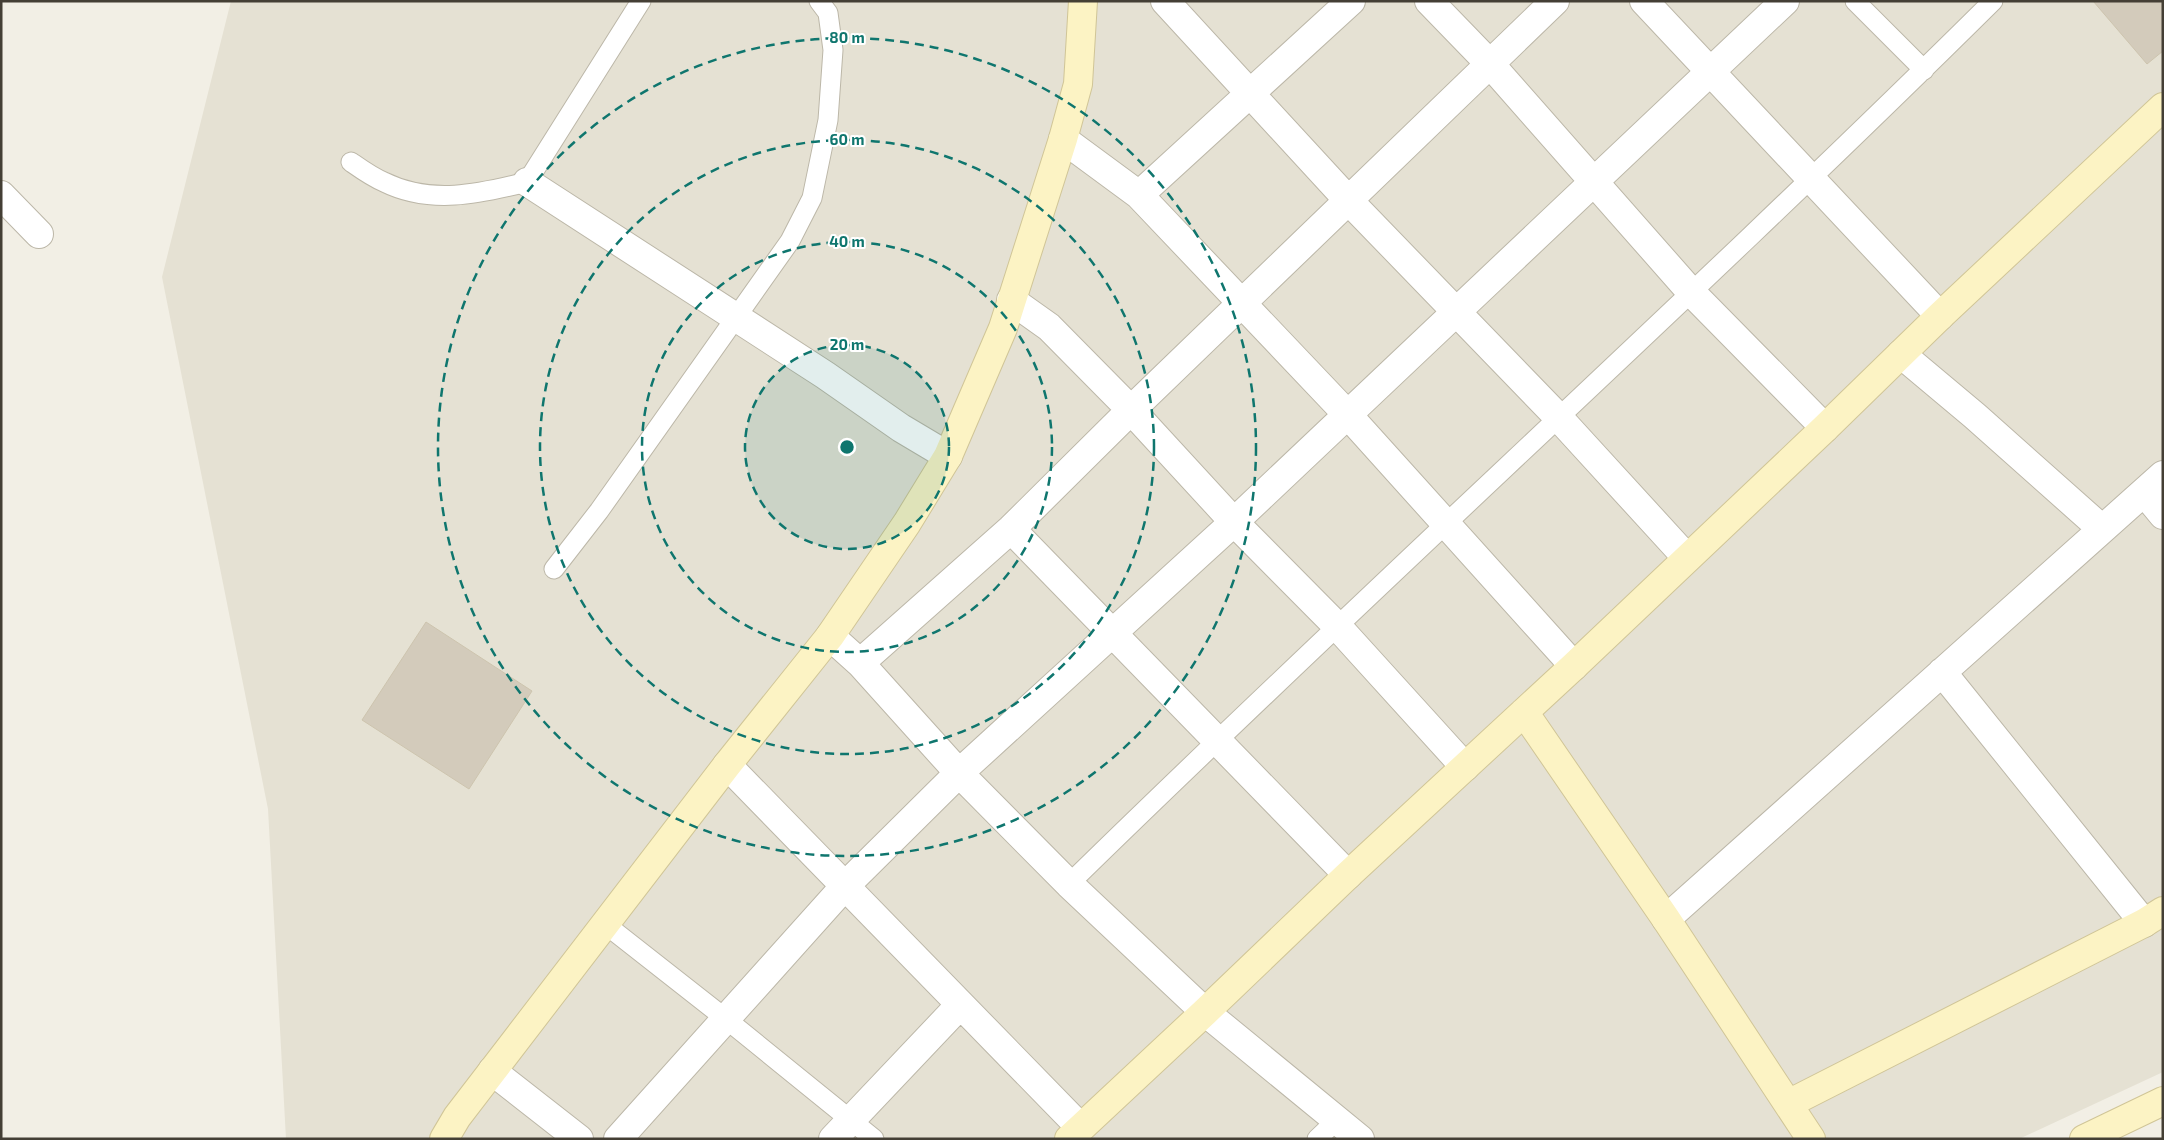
<svg xmlns="http://www.w3.org/2000/svg" width="2164" height="1140" viewBox="0 0 2164 1140" font-family="'Exo 2',sans-serif">
	<rect width="100%" height="100%" fill="#f2efe5"/>
	<path fill="#e5e1d3" d="M 231,1 L 2163,1 L 2163,1072 L 2019,1139 L 286,1139 L 268,809 L 162,277 Z"/>
	<path fill="#d3cbbb" stroke="#cdc4ae" d="M 2093,1 L 2163,1 L 2163,51 L 2147,64 Z
		M 426,622 L 532,691 L 469,789 L 362,720 Z"/>
	<g fill="none" stroke-linecap="round" stroke-linejoin="round">
		<g stroke="#bcb7a8" stroke-width="21">
			<path id="lane" d="M 1855,1 L 1924,70
				M 351,162 C 361,169 372,177 384,182 C 430,205 479,194 527,182 L 641,1
				M 554,569 L 599,511 L 790,241 L 812,198 L 828,120 L 833,50 L 828,13 L 819,1
				M 1069,884 C 1373,586 1690,301 1993,1
				M 605,924 L 726,1019 L 874,1139
				M 1317,1139 L 1337,1120"/>
		</g>
		<g stroke="#bcb7a8" stroke-width="30">
			<path id="street" d="M 1165,1 L 1349,201 L 1559,418 L 1687,558
				M 1429,1 L 1491,65 L 1691,292 L 1825,428
				M 1644,1 L 1940,316
				M 1063,139 L 1139,195 L 1347,414 L 1574,666
				M 527,182 L 825,375 L 901,428 L 948,456
				M 1,195 L 39,234
				M 1139,195 L 1351,1
				M 1011,300 L 1049,327 L 1131,410 L 1234,522 L 1338,627 L 1465,767
				M 1901,354 L 1975,416 L 2102,529
				M 2144,492 L 2163,515
				M 1011,529 L 1348,875
				M 830,636 L 860,663 L 959,773 L 1069,884 L 1205,1012 L 1360,1139
				M 860,663 L 1011,529 L 1131,410 L 1555,1
				M 1942,672 L 2144,923
				M 727,765 L 1080,1127
				M 1666,919 L 2163,475
				M 492,1071 L 579,1139
				M 618,1139 L 844,887 L 959,773 L 1234,522 L 1785,1
				M 833,1139 L 960,1005"/>
		</g>
		<g stroke="#d0c597" stroke-width="30">
			<path id="secondary" d="M 1524,712 L 1666,919 L 1811,1139
				M 1788,1104 L 2144,923 L 2163,911
				M 444,1139 L 457,1117 L 727,765 L 830,636 L 907,523 L 948,456 L 1003,328 L 1063,139 L 1078,84 L 1083,1
				M 1069,1139 L 1205,1012 L 1348,875 L 1574,666 L 1825,428 L 1940,316 L 2163,107
				M 2084,1139 L 2163,1101"/>
		</g>
		<use href="#lane" stroke="#fff" stroke-width="19"/>
		<use href="#street" stroke="#fff" stroke-width="28"/>
		<use href="#secondary" stroke="#fcf3c4" stroke-width="28"/>
	</g>
	<circle cx="847" cy="447" r="102" fill="#0f766e" fill-opacity=".12"/>
	<g fill="none" stroke="#0f766e" stroke-width="2.5" stroke-dasharray="9 6">
		<circle cx="847" cy="447" r="102"/>
		<circle cx="847" cy="447" r="205"/>
		<circle cx="847" cy="447" r="307"/>
		<circle cx="847" cy="447" r="409"/>
	</g>
	<circle cx="847" cy="447" r="8" fill="#0f766e" stroke="#fff" stroke-width="2.5"/>
	<g font-size="15" text-anchor="middle" font-weight="bold" fill="#0f766e" stroke="#fff" stroke-width="4" stroke-linejoin="round" paint-order="stroke">
		<text x="847" y="43">80 m</text>
		<text x="847" y="145">60 m</text>
		<text x="847" y="247">40 m</text>
		<text x="847" y="350">20 m</text>
	</g>
	<rect width="2164" height="1140" fill="none" stroke="#443f35" stroke-width="5"/>
</svg>
